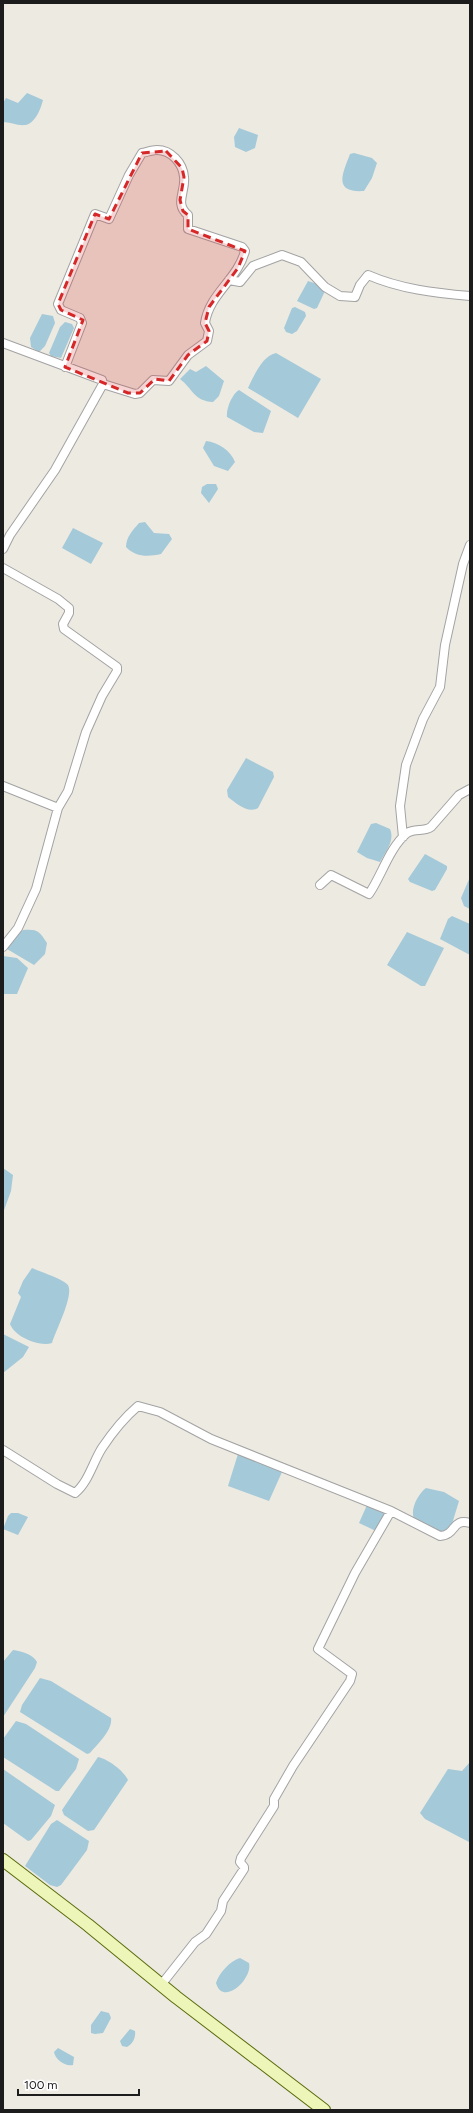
<svg xmlns="http://www.w3.org/2000/svg" width="473" height="2113" viewBox="0 0 473 2113" font-family="Figtree,sans-serif">
	<rect width="100%" height="100%" fill="#edeae2"/>
	<path fill="#a4c9d8" d="M 27,93 L 43,100 C 41,108 35,124 25,125 C 18,126 10,122 3,122 L 3,103 L 6,98 L 18,103 Z
		M 239,128 L 258,135 L 255,148 L 246,152 L 235,147 L 234,137 Z
		M 354,153 L 372,158 L 377,163 L 372,178 L 364,191 C 332,193 343,173 350,154 Z
		M 308,281 L 317,284 L 325,291 L 317,308 L 314,309 L 297,301 Z
		M 295,307 L 305,312 L 306,316 L 297,331 L 292,334 L 286,332 L 284,328 L 292,308 Z
		M 42,314 L 53,316 L 55,323 L 45,346 L 39,352 L 31,347 L 30,338 Z
		M 65,322 L 72,324 L 74,328 L 61,358 L 51,356 L 49,353 L 60,327 Z
		M 276,353 L 321,379 L 298,418 L 248,388 C 254,376 262,356 276,353 Z
		M 206,366 L 224,381 L 219,396 L 213,402 C 194,401 193,389 180,379 L 190,369 L 196,372 Z
		M 239,390 L 271,411 L 263,433 L 254,432 L 227,417 C 226,409 232,394 239,390 Z
		M 206,441 C 218,442 231,451 235,462 L 228,471 L 214,466 L 203,448 Z
		M 207,484 L 216,484 L 218,489 L 209,503 L 201,493 L 202,487 Z
		M 145,522 L 154,533 L 169,534 L 172,539 L 161,554 C 148,557 135,557 126,547 C 126,537 133,530 139,523 Z
		M 73,528 L 103,543 L 91,564 L 62,548 Z
		M 246,758 L 273,772 L 274,777 L 258,808 C 248,814 236,803 228,797 L 227,790 Z
		M 376,823 L 390,829 C 395,841 386,851 380,862 L 367,858 L 357,852 L 371,824 Z
		M 425,854 L 447,866 L 447,869 L 435,890 L 432,891 L 410,882 L 408,879 Z
		M 470,877 L 470,909 L 464,906 L 461,898 Z
		M 452,916 L 470,924 L 470,955 L 440,939 L 448,919 Z
		M 23,930 C 38,929 39,931 47,943 L 45,954 L 34,965 L 7,949 L 16,935 Z
		M 407,932 L 444,948 L 425,986 L 421,986 L 387,965 Z
		M 3,956 L 17,958 L 28,968 L 17,994 L 3,994 Z
		M 3,1168 L 13,1175 L 11,1191 L 3,1213 Z
		M 32,1268 C 43,1273 58,1277 67,1284 C 76,1292 55,1332 52,1343 C 39,1347 15,1337 10,1324 L 21,1297 L 18,1293 L 23,1281 Z
		M 3,1334 L 29,1347 L 23,1357 L 3,1373 Z
		M 238,1454 L 282,1472 L 269,1501 L 228,1486 Z
		M 426,1488 L 444,1492 L 459,1501 L 452,1524 L 444,1534 L 414,1519 C 410,1509 418,1494 426,1488 Z
		M 367,1505 L 386,1512 L 376,1531 L 359,1523 Z
		M 11,1513 L 18,1513 L 28,1517 L 18,1535 L 3,1529 L 8,1516 Z
		M 13,1650 C 21,1651 33,1654 37,1662 L 35,1668 L 3,1717 L 3,1662 Z
		M 40,1678 L 51,1681 L 111,1718 C 113,1730 97,1745 90,1753 L 87,1754 L 20,1712 L 22,1705 Z
		M 16,1721 L 26,1724 L 79,1759 L 76,1769 L 59,1791 L 56,1791 L 3,1757 L 3,1739 Z
		M 98,1757 C 108,1759 124,1771 128,1780 L 94,1830 L 88,1831 L 64,1815 L 62,1810 Z
		M 470,1762 L 470,1842 L 469,1842 L 425,1819 L 420,1813 L 448,1769 L 462,1771 Z
		M 3,1769 L 55,1805 L 51,1816 L 31,1840 L 28,1841 L 3,1823 Z
		M 57,1820 L 89,1841 L 87,1850 L 61,1885 L 57,1887 L 50,1885 L 25,1866 L 51,1824 Z
		M 240,1958 L 249,1963 C 253,1979 223,2007 216,1983 C 219,1973 230,1961 240,1958 Z
		M 101,2011 L 109,2013 L 111,2018 L 103,2033 L 95,2034 L 91,2033 L 91,2025 Z
		M 130,2029 L 135,2031 C 136,2037 133,2044 127,2047 L 122,2046 L 120,2041 Z
		M 58,2048 L 74,2057 L 73,2065 C 65,2067 55,2059 54,2052 Z"/>
	<g fill="none" stroke-linecap="round" stroke-linejoin="round">
		<g stroke="#a3a3a3" stroke-width="10">
			<path id="street" d="M 229,280 L 240,282 L 253,266 L 282,255 L 301,262 L 325,287 L 340,296 L 355,297 L 360,285 L 368,275 C 400,289 435,293 470,296
				M 3,343 L 102,380 L 103,384 L 55,470 L 10,535 L 3,549
				M 65,367 L 82,323 L 80,318 L 61,310 L 58,304 L 95,214 L 109,219 L 129,175 L 142,153 C 147,152 152,150 157,150 C 171,150 183,163 184,177 C 186,191 174,204 188,215 L 188,229 L 242,247 L 245,251 C 238,279 209,294 205,323 L 209,331 L 207,341 L 188,355 L 169,381 L 153,380 L 140,393 L 135,394 L 103,384
				M 3,568 L 58,599 L 69,608 L 69,613 L 63,624 L 64,629 L 117,667 L 117,671 L 102,696 L 86,732 L 68,791 L 58,808 L 36,889 L 18,928 L 3,947
				M 3,786 L 58,808
				M 403,837 L 400,806 L 406,765 L 423,719 L 440,687 L 445,645 L 463,564 L 470,545
				M 320,885 L 331,875 L 369,894 C 382,875 389,848 407,833 C 415,828 424,832 431,827 L 459,795 L 470,789
				M 3,1450 L 57,1484 L 75,1493 C 88,1483 93,1462 102,1448 C 112,1433 125,1417 138,1406 L 160,1412 L 211,1439 L 391,1511 L 440,1536 C 457,1535 451,1518 470,1523
				M 161,1985 L 195,1942 L 206,1934 L 221,1911 L 223,1901 L 244,1869 L 244,1867 L 240,1862 L 241,1858 L 274,1806 L 274,1799 L 293,1766 L 350,1681 L 352,1674 L 318,1649 L 355,1573 L 391,1511"/>
		</g>
		<g stroke="#5a6b0b" stroke-width="14">
			<path id="secondary" d="M 3,1860 L 88,1925 L 176,1997 L 324,2110"/>
		</g>
		<use href="#street" stroke="#fff" stroke-width="8"/>
		<use href="#secondary" stroke="#eef5b8" stroke-width="12"/>
	</g>
	<path fill="#d62828" fill-opacity="0.2" stroke="#d62828" stroke-width="3" stroke-dasharray="8 5" stroke-linejoin="round" d="M 166,151 L 182,168 L 184,177 L 180,200 L 183,211 L 188,215 L 188,229 L 245,251 L 238,268 L 209,307 L 205,323 L 209,331 L 207,341 L 188,355 L 169,381 L 155,379 L 140,393 L 128,393 L 65,367 L 83,320 L 61,310 L 58,304 L 95,214 L 109,219 L 142,153 Z"/>
	<rect width="473" height="2113" fill="none" stroke="#1c1c1c" stroke-width="8"/>
	<path d="M18 2089v6h121v-6" fill="none" stroke="#1c1c1c" stroke-width="2"/>
	<text x="24" y="2089" font-size="12" fill="#1c1c1c" stroke="#ffffff" stroke-width="3" paint-order="stroke">100 m</text>
</svg>
